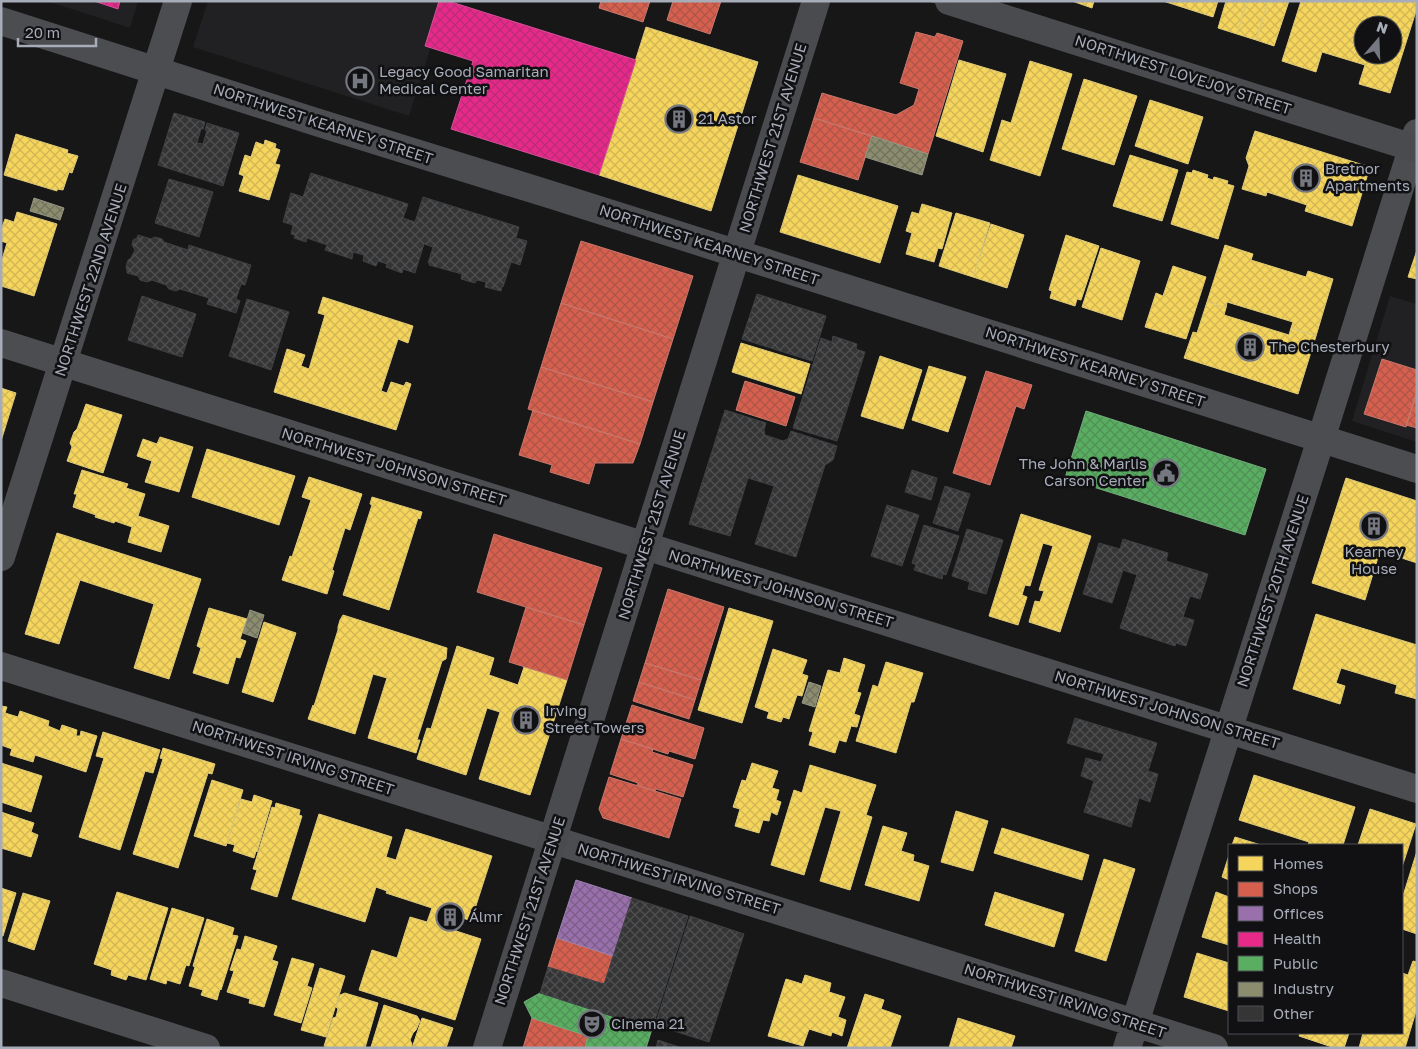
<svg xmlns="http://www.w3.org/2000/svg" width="1418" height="1049" viewBox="0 0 1418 1049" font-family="'Golos Text',sans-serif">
	<defs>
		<pattern id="homes-cross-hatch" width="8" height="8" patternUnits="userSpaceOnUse" patternTransform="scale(1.25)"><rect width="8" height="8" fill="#f6d55c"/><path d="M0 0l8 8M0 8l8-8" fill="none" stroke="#cfb555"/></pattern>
		<pattern id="shops-cross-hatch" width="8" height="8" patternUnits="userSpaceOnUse" patternTransform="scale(1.25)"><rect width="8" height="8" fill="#d6604d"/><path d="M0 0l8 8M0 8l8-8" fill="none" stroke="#ad5548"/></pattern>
		<pattern id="offices-cross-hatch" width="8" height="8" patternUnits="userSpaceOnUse" patternTransform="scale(1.25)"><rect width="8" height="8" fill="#9970ab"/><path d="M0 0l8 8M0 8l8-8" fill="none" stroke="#7a5e88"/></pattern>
		<pattern id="health-cross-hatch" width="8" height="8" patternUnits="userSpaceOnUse" patternTransform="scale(1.25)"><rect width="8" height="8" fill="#e7298a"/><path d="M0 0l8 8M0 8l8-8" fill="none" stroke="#ba2c76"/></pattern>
		<pattern id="public-cross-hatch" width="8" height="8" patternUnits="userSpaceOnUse" patternTransform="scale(1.25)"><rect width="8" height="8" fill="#5aae61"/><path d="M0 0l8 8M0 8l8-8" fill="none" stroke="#509057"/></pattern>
		<pattern id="industry-cross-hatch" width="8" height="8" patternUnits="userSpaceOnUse" patternTransform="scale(1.25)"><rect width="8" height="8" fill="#8c8c6e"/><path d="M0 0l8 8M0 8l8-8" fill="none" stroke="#71725e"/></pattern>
		<pattern id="building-cross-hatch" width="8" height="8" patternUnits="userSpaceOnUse" patternTransform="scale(1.25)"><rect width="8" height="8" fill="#353536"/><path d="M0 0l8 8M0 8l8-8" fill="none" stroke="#4f5051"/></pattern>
	</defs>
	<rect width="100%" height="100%" fill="#171717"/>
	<path fill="#212123" d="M 47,1 L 138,1 L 130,28 Z
		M 208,1 L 457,1 L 456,5 L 445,2 L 409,116 L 193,47 Z
		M 1390,296 L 1417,304 L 1417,442 L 1352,421 Z"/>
	<path fill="url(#homes-cross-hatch)" stroke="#dec978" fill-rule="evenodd" d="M 1072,1 L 1094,1 L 1092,8 Z
		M 1163,1 L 1218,1 L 1213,17 Z
		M 1226,1 L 1247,1 L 1237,34 L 1218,28 Z
		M 1247,1 L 1268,1 L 1256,40 L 1237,34 Z
		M 1268,1 L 1289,1 L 1274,46 L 1256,40 Z
		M 1301,1 L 1376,1 L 1382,3 L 1383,1 L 1417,1 L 1417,8 L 1390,93 L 1359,84 L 1365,65 L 1322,52 L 1316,72 L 1282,61 ZM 1363,25 L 1393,25 L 1393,55 L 1363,55 Z
		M 646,27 L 758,62 L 711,211 L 599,175 Z
		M 959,60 L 1006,74 L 983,152 L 936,136 Z
		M 1030,61 L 1072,74 L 1040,176 L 990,160 L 1002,120 L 1011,123 Z
		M 1084,79 L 1137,96 L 1114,165 L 1062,149 Z
		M 1150,100 L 1203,117 L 1188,164 L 1135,146 Z
		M 1255,131 L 1370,167 L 1352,226 L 1305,211 L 1307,205 L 1267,192 L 1266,196 L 1242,189 L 1249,166 L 1246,158 Z
		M 16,134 L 68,150 L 67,153 L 78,156 L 72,173 L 69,172 L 63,190 L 57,189 L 57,191 L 4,175 Z
		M 265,140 L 276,144 L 275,148 L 280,150 L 275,164 L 280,165 L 269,200 L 239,191 L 244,176 L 239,174 L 245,155 L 251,157 L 256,142 L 264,145 Z
		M 1130,155 L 1178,170 L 1162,221 L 1113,206 Z
		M 1193,170 L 1208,175 L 1207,178 L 1213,180 L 1214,177 L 1228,181 L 1227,184 L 1234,186 L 1218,239 L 1171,224 L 1187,172 L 1192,173 Z
		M 798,175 L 898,206 L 880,263 L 780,232 Z
		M 922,204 L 952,213 L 942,249 L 938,248 L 934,262 L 906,254 L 912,233 L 906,231 L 912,212 L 919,214 Z
		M 17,212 L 57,224 L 34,296 L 1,286 L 1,263 L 7,243 L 1,241 L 1,230 L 5,219 L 14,222 Z
		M 956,213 L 990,223 L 973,277 L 939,266 Z
		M 991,224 L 1024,235 L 1007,288 L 973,277 Z
		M 1066,235 L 1099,246 L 1081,300 L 1077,299 L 1075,306 L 1050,298 L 1052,291 L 1049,290 Z
		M 1225,245 L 1253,254 L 1251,260 L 1306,277 L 1308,271 L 1333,279 L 1316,336 L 1291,328 L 1293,322 L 1227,302 L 1226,308 L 1207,302 Z
		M 1101,248 L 1140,261 L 1122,320 L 1082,307 Z
		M 1417,250 L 1417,279 L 1408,277 Z
		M 1173,266 L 1206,277 L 1186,339 L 1145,327 L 1156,293 L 1163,296 Z
		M 323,297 L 413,326 L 408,343 L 398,339 L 381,391 L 387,393 L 391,382 L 404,386 L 406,382 L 411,384 L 396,430 L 274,392 L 287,349 L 305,355 L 301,366 L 309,369 L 325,315 L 318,313 Z
		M 1207,302 L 1226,308 L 1224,315 L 1289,335 L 1291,328 L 1316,336 L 1298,394 L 1184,358 L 1193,332 L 1197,333 Z
		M 741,343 L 810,364 L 801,394 L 732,372 Z
		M 880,356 L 922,370 L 903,429 L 861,416 Z
		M 929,366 L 966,377 L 948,432 L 912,420 Z
		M 1,388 L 16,393 L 1,441 Z
		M 86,404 L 122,415 L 103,473 L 67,461 L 72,447 L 70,443 L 74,432 L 77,429 Z
		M 160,437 L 193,447 L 179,492 L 145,482 L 152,461 L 137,456 L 143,439 L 157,444 Z
		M 207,449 L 295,476 L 279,525 L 192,497 Z
		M 82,470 L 128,484 L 126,488 L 145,494 L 138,516 L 169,526 L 161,552 L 128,542 L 132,527 L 115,521 L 114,523 L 95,517 L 96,515 L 73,507 L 77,494 L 74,494 Z
		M 309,477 L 362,494 L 350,530 L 345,528 L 332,570 L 334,571 L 327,594 L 282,580 L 290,556 L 292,557 L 311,500 L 302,497 Z
		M 1346,478 L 1417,501 L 1417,563 L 1380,551 L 1365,600 L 1312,583 Z
		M 372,497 L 422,512 L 420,519 L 418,518 L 389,610 L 343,595 L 372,505 L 370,504 Z
		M 1021,514 L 1091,536 L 1060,632 L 1029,622 L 1035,601 L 1040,602 L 1044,591 L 1039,590 L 1053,546 L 1043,543 L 1030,586 L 1025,585 L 1022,595 L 1027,597 L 1018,625 L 989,616 Z
		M 57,533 L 201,579 L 169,679 L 134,668 L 154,604 L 80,580 L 59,644 L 25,634 Z
		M 209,608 L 247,619 L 240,639 L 246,641 L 240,658 L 236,657 L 228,684 L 193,673 L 201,648 L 197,646 Z
		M 729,608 L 773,621 L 742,723 L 698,710 Z
		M 1316,614 L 1417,645 L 1417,699 L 1395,693 L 1397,685 L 1341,668 L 1336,683 L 1345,686 L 1340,704 L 1293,689 Z
		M 343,615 L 447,648 L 446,659 L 442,661 L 417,740 L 420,740 L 416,753 L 368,738 L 387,678 L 373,674 L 355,734 L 308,719 L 313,705 L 314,706 L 338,630 L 338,627 L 340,620 Z
		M 264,622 L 296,633 L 273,702 L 242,692 Z
		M 457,646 L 494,658 L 489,675 L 518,685 L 524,667 L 567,680 L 530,795 L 479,779 L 500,712 L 487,708 L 466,775 L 417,759 L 427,728 L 431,729 Z
		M 773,649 L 807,660 L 802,674 L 808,676 L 802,696 L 797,695 L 789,719 L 783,717 L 781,722 L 767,718 L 769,712 L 755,707 Z
		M 844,658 L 865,665 L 857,692 L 861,693 L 854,714 L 860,716 L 857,727 L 851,726 L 846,742 L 839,740 L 835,753 L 809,745 L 813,732 L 809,731 L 828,670 L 840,673 Z
		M 886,662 L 923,673 L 914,702 L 911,702 L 896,753 L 856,741 L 873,685 L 878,687 Z
		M 1,706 L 7,707 L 5,713 L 18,717 L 20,711 L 49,721 L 48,726 L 60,731 L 62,725 L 77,730 L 76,736 L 80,736 L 81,731 L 97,736 L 86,772 L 35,755 L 33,762 L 10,755 L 12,749 L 1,745 Z
		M 103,732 L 160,750 L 153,773 L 145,771 L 120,850 L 79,837 L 104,758 L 96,756 Z
		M 163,748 L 215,764 L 212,774 L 208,773 L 178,868 L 133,854 L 163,759 L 160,758 Z
		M 1,763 L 42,776 L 31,812 L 1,802 Z
		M 752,763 L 778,771 L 772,788 L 779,790 L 776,800 L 781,802 L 777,815 L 771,812 L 769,821 L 763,820 L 759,833 L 735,826 L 740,809 L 733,807 L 742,780 L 746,781 Z
		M 810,765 L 876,785 L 866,815 L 872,817 L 850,890 L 820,881 L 841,811 L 825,807 L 804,875 L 771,865 L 794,790 L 802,793 Z
		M 1254,775 L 1355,807 L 1343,845 L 1308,845 L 1309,842 L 1239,820 Z
		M 212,780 L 243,790 L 226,846 L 194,836 Z
		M 254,795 L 272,801 L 257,852 L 256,851 L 254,858 L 233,851 L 235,845 L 227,843 L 241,799 L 252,802 Z
		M 276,803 L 300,810 L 299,815 L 302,816 L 277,897 L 251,889 L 257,870 L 253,869 L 272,807 L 275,808 Z
		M 1370,809 L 1416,824 L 1402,867 L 1402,845 L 1358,845 Z
		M 956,811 L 988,821 L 973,871 L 941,862 Z
		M 1,812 L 34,823 L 31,832 L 38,835 L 31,857 L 1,848 Z
		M 319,814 L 392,837 L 386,857 L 396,860 L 406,829 L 492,856 L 471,921 L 460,917 L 456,931 L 481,939 L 455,1020 L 359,990 L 372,950 L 397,958 L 410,917 L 427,922 L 432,908 L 386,893 L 387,891 L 376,887 L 365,922 L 292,899 Z
		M 883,826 L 907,833 L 901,851 L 914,855 L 913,861 L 929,866 L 919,901 L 865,885 Z
		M 1002,828 L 1089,855 L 1082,880 L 994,853 Z
		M 1235,837 L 1261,845 L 1232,845 Z
		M 1417,851 L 1417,934 L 1402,929 L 1402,899 Z
		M 1229,855 L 1229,880 L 1222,877 Z
		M 1104,859 L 1135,869 L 1106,961 L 1075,951 Z
		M 1,888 L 16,893 L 3,936 L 1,936 Z
		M 117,892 L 168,908 L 146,980 L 128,975 L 126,980 L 111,975 L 112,970 L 94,964 Z
		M 995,892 L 1064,914 L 1054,947 L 985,925 Z
		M 1216,892 L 1229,897 L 1229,945 L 1202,937 Z
		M 23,893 L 50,901 L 34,950 L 8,941 Z
		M 172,908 L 204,918 L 189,966 L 186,965 L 180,984 L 167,980 L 166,984 L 150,979 Z
		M 207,919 L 234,928 L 232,935 L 238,936 L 221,990 L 220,989 L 217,1000 L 201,995 L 203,990 L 189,986 L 195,967 L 193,966 Z
		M 245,936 L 277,946 L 272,960 L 278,962 L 264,1007 L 249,1003 L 250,999 L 227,992 L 234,971 L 230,970 L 237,949 L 241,950 Z
		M 1197,953 L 1229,963 L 1229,1011 L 1184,997 Z
		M 292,958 L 314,964 L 307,986 L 312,988 L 301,1023 L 274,1015 Z
		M 1413,961 L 1417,962 L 1417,1008 L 1405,1048 L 1359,1048 L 1363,1033 L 1402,1033 L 1402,973 L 1408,975 Z
		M 320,968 L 345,976 L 326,1037 L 301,1030 Z
		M 805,975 L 831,983 L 829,992 L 845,997 L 838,1017 L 846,1020 L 842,1036 L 832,1032 L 831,1036 L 809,1029 L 803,1046 L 768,1036 L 786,979 L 802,984 Z
		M 345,993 L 378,1003 L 365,1048 L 331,1048 L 324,1046 L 333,1018 L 336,1017 L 338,1009 L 336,1007 L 340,995 Z
		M 865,994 L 884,1000 L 881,1009 L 901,1016 L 890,1048 L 847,1048 Z
		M 384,1005 L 417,1016 L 420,1021 L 416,1030 L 413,1033 L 410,1040 L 412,1044 L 411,1048 L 369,1048 L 371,1047 Z
		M 422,1018 L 453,1028 L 446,1048 L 412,1048 Z
		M 958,1018 L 1015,1036 L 1011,1048 L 949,1048 Z
		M 1300,1033 L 1349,1033 L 1344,1048 L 1335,1048 L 1299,1036 Z"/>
	<path fill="url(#shops-cross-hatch)" stroke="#c8776d" d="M 601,1 L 650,1 L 643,22 L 599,8 Z
		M 673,1 L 721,1 L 710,34 L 667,20 Z
		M 916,32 L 935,37 L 937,33 L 963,41 L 928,154 L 814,118 L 822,93 L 896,115 L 914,105 L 919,89 L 900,83 Z
		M 814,118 L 872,136 L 858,180 L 800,162 Z
		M 581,241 L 693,276 L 673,339 L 561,303 Z
		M 561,303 L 673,339 L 653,402 L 541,367 Z
		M 1382,359 L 1417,370 L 1417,392 L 1406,427 L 1364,414 Z
		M 541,367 L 653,402 L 640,444 L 528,409 Z
		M 986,371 L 1032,385 L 1024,409 L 1016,406 L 990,485 L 953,473 Z
		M 745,381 L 795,397 L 786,426 L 736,410 Z
		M 1417,392 L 1417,428 L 1406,425 Z
		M 533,410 L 640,444 L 633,463 L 595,463 L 589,484 L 550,472 L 552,465 L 519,455 Z
		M 494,534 L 602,568 L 584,625 L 477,592 Z
		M 668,589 L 724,607 L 701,680 L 645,663 Z
		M 526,607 L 584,625 L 567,680 L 509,662 Z
		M 645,663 L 701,680 L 695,700 L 639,682 Z
		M 639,682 L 695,700 L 689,719 L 633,701 Z
		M 632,705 L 704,728 L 695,759 L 669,751 L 668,754 L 621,739 Z
		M 621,739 L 653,749 L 652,752 L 693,765 L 683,797 L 656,789 L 655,791 L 637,785 L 638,783 L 610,774 Z
		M 609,777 L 681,799 L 669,838 L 603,818 L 599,809 Z
		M 557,938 L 613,956 L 604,984 L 548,967 Z
		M 532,1018 L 588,1036 L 585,1048 L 523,1048 Z"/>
	<path fill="url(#offices-cross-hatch)" stroke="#9d82af" d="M 576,880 L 632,898 L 613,956 L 557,938 Z"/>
	<path fill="url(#health-cross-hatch)" stroke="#d45098" d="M 94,1 L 120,1 L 118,9 Z
		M 439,1 L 448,1 L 636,60 L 599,175 L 451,129 L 473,61 L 425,46 Z"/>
	<path fill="url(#public-cross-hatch)" stroke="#71ad7b" d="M 1086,411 L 1266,469 L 1245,535 L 1065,478 Z
		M 540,993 L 652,1029 L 646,1048 L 585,1048 L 588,1036 L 532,1018 L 524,1002 Z"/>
	<path fill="url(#industry-cross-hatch)" stroke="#949684" d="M 872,136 L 928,154 L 922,175 L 865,157 Z
		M 34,198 L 64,208 L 60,220 L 30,211 Z
		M 250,610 L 264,615 L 257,638 L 243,633 Z
		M 809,682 L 821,686 L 815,707 L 802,703 Z"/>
	<path fill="url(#building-cross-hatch)" stroke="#3f4043" d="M 174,113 L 205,122 L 203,129 L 201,129 L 197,143 L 203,144 L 207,130 L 205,130 L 207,123 L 239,133 L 223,186 L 158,165 Z
		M 311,173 L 408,204 L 403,218 L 415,222 L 423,197 L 519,227 L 516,238 L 527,241 L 520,265 L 511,262 L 503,287 L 502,286 L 501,291 L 485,287 L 486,282 L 477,280 L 475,283 L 461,279 L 462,274 L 429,265 L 430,263 L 428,263 L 433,247 L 424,244 L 415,273 L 403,269 L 402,273 L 386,267 L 387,264 L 378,261 L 376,266 L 363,261 L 364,255 L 353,252 L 352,259 L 325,250 L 327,245 L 307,238 L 306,242 L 294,238 L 295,235 L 291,234 L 293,225 L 283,222 L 291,193 L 303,197 Z
		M 169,179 L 213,192 L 199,237 L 155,223 Z
		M 138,235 L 151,239 L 155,237 L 162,239 L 164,242 L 188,250 L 189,245 L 251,265 L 245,285 L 241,284 L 236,299 L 240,301 L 236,313 L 207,304 L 209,298 L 180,289 L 176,291 L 169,289 L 166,285 L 152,280 L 147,282 L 140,280 L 138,276 L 127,273 L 127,271 L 126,267 L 128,260 L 131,258 L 135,250 L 132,245 L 133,240 L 137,238 Z
		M 757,294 L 826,316 L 812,361 L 742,339 Z
		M 142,296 L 196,314 L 182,357 L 128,340 Z
		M 247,299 L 289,312 L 271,370 L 229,356 Z
		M 833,336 L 857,344 L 856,349 L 865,352 L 837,441 L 793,428 L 821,338 L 832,342 Z
		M 725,410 L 766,423 L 764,430 L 765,435 L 783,441 L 788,439 L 791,431 L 837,446 L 833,460 L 825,465 L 796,557 L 755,544 L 774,486 L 748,478 L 730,536 L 689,524 Z
		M 912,470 L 937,478 L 931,500 L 905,492 Z
		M 945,486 L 970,494 L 958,531 L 933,523 Z
		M 887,505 L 919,515 L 902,566 L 871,556 Z
		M 924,525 L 959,536 L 946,575 L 943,574 L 942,579 L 914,570 L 916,565 L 912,563 Z
		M 967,529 L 1003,540 L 986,594 L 968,589 L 970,582 L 952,576 Z
		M 1123,539 L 1168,553 L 1166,561 L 1208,574 L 1200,599 L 1190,596 L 1183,617 L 1194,620 L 1186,646 L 1176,643 L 1175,646 L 1120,628 L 1137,575 L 1123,570 L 1112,603 L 1083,594 L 1099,543 L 1120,549 Z
		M 1075,718 L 1157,743 L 1148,771 L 1158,774 L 1150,802 L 1139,798 L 1131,827 L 1084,812 L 1094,781 L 1081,776 L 1086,758 L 1101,762 L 1104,754 L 1067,743 Z
		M 632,898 L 688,916 L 652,1029 L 540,993 L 548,967 L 604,984 Z
		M 690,916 L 744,934 L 709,1042 L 655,1025 Z
		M 658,1040 L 682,1048 L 656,1048 Z"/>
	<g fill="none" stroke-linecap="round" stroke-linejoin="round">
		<path stroke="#4b4d50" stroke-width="28" d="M 1,21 L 316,122 L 555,196 L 1417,469
			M 1,343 L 1417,789
			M 1,557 L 178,1
			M 1,666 L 1214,1048
			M 1,983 L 206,1048
			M 1127,1048 L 1321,439 L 1417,133"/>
		<path stroke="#4a4b4f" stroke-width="28" d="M 949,1 L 1417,149
			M 487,1048 L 816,1"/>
		<path stroke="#4b4d50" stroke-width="1" d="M 929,1 L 1417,155"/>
	</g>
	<defs>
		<g id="hospital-ring" transform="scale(1.4375)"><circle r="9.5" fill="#111113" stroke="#757880" stroke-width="1.5"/><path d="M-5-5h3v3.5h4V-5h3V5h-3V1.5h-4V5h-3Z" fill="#757880"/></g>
		<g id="building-ring" transform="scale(1.4375)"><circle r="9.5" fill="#111113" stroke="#757880" stroke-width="1.5"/><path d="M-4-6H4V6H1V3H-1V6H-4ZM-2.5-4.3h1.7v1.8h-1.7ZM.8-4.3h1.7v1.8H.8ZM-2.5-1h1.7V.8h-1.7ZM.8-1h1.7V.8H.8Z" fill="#757880"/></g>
		<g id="civic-ring" transform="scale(1.4375)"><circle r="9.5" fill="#111113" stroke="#757880" stroke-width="1.5"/><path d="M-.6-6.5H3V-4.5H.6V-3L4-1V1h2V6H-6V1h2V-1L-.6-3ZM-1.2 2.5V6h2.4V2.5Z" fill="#757880"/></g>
		<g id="theatre-ring" transform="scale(1.4375)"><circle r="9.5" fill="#111113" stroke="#757880" stroke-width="1.5"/><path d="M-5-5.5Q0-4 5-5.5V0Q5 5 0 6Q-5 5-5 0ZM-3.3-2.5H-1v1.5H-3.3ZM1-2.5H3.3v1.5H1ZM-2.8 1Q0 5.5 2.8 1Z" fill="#757880"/></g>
	</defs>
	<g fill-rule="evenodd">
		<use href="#hospital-ring" x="360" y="81"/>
		<use href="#building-ring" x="679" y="119"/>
		<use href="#building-ring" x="1306" y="178"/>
		<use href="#building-ring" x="1250" y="347"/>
		<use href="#civic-ring" x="1166" y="473"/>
		<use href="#building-ring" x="1374" y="526"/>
		<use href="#building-ring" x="526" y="720"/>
		<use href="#building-ring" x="450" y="917"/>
		<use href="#theatre-ring" x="592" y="1024"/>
	</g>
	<g text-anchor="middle" stroke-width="5" stroke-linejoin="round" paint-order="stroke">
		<g font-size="15" fill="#a7acb9" stroke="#111113" text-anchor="start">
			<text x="379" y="77">Legacy Good Samaritan<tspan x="379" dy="17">Medical Center</tspan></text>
			<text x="698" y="124">21 Astor</text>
			<text x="1325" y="174">Bretnor<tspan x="1325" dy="17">Apartments</tspan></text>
			<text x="1269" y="352">The Chesterbury</text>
			<text x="1147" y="469" text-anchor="end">The John &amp; Marlis<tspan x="1147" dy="17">Carson Center</tspan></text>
			<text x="1374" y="557" text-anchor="middle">Kearney<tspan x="1374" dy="17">House</tspan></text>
			<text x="545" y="716">Irving<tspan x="545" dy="17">Street Towers</tspan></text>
			<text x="469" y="922">Álmr</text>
			<text x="611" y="1029">Cinema 21</text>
		</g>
		<g font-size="15" fill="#a7acb9" stroke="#111113">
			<text transform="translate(1183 75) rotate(18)" y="5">NORTHWEST LOVEJOY STREET</text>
			<text transform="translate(323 124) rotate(18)" y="5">NORTHWEST KEARNEY STREET</text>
			<text transform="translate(773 138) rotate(-73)" y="5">NORTHWEST 21ST AVENUE</text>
			<text transform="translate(709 245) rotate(18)" y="5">NORTHWEST KEARNEY STREET</text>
			<text transform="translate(91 280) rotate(-72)" y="5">NORTHWEST 22ND AVENUE</text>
			<text transform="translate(1095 367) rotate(18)" y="5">NORTHWEST KEARNEY STREET</text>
			<text transform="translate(394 467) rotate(17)" y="5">NORTHWEST JOHNSON STREET</text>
			<text transform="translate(652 525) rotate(-73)" y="5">NORTHWEST 21ST AVENUE</text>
			<text transform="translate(781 589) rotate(17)" y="5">NORTHWEST JOHNSON STREET</text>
			<text transform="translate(1273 591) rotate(-72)" y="5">NORTHWEST 20TH AVENUE</text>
			<text transform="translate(1167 710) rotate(17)" y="5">NORTHWEST JOHNSON STREET</text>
			<text transform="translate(293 758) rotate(18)" y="5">NORTHWEST IRVING STREET</text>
			<text transform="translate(679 879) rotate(17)" y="5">NORTHWEST IRVING STREET</text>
			<text transform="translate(530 911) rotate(-72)" y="5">NORTHWEST 21ST AVENUE</text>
			<text transform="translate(1065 1001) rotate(18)" y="5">NORTHWEST IRVING STREET</text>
		</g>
	</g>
	<rect width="1418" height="1049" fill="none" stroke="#a7acb9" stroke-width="5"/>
	<rect x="1228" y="844" width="175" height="190" fill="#111113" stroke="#4d4f55"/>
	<rect x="1238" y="856" width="25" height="15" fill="#f6d55c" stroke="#4d4f55"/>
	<text x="1273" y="869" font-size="15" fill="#a7acb9">Homes</text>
	<rect x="1238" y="882" width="25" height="15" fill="#d6604d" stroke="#4d4f55"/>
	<text x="1273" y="894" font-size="15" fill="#a7acb9">Shops</text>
	<rect x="1238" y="906" width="25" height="15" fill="#9970ab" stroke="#4d4f55"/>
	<text x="1273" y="919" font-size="15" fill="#a7acb9">Offices</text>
	<rect x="1238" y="932" width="25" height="15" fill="#e7298a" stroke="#4d4f55"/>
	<text x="1273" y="944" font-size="15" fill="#a7acb9">Health</text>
	<rect x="1238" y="956" width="25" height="15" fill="#5aae61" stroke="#4d4f55"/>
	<text x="1273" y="969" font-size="15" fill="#a7acb9">Public</text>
	<rect x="1238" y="982" width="25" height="15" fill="#8c8c6e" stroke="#4d4f55"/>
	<text x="1273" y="994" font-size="15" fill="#a7acb9">Industry</text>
	<rect x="1238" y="1006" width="25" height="15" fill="#353536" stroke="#4d4f55"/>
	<text x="1273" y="1019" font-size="15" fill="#a7acb9">Other</text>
	<g transform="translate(1378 40) rotate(19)"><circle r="24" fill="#111113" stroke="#4d4f55"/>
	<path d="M0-4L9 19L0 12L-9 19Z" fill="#757880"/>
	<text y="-8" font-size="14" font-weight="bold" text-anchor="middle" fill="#a7acb9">N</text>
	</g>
	<path d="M18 38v8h78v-8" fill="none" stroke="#a7acb9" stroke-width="2.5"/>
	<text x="25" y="38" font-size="15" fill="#a7acb9" stroke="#111113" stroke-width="4" paint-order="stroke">20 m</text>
</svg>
